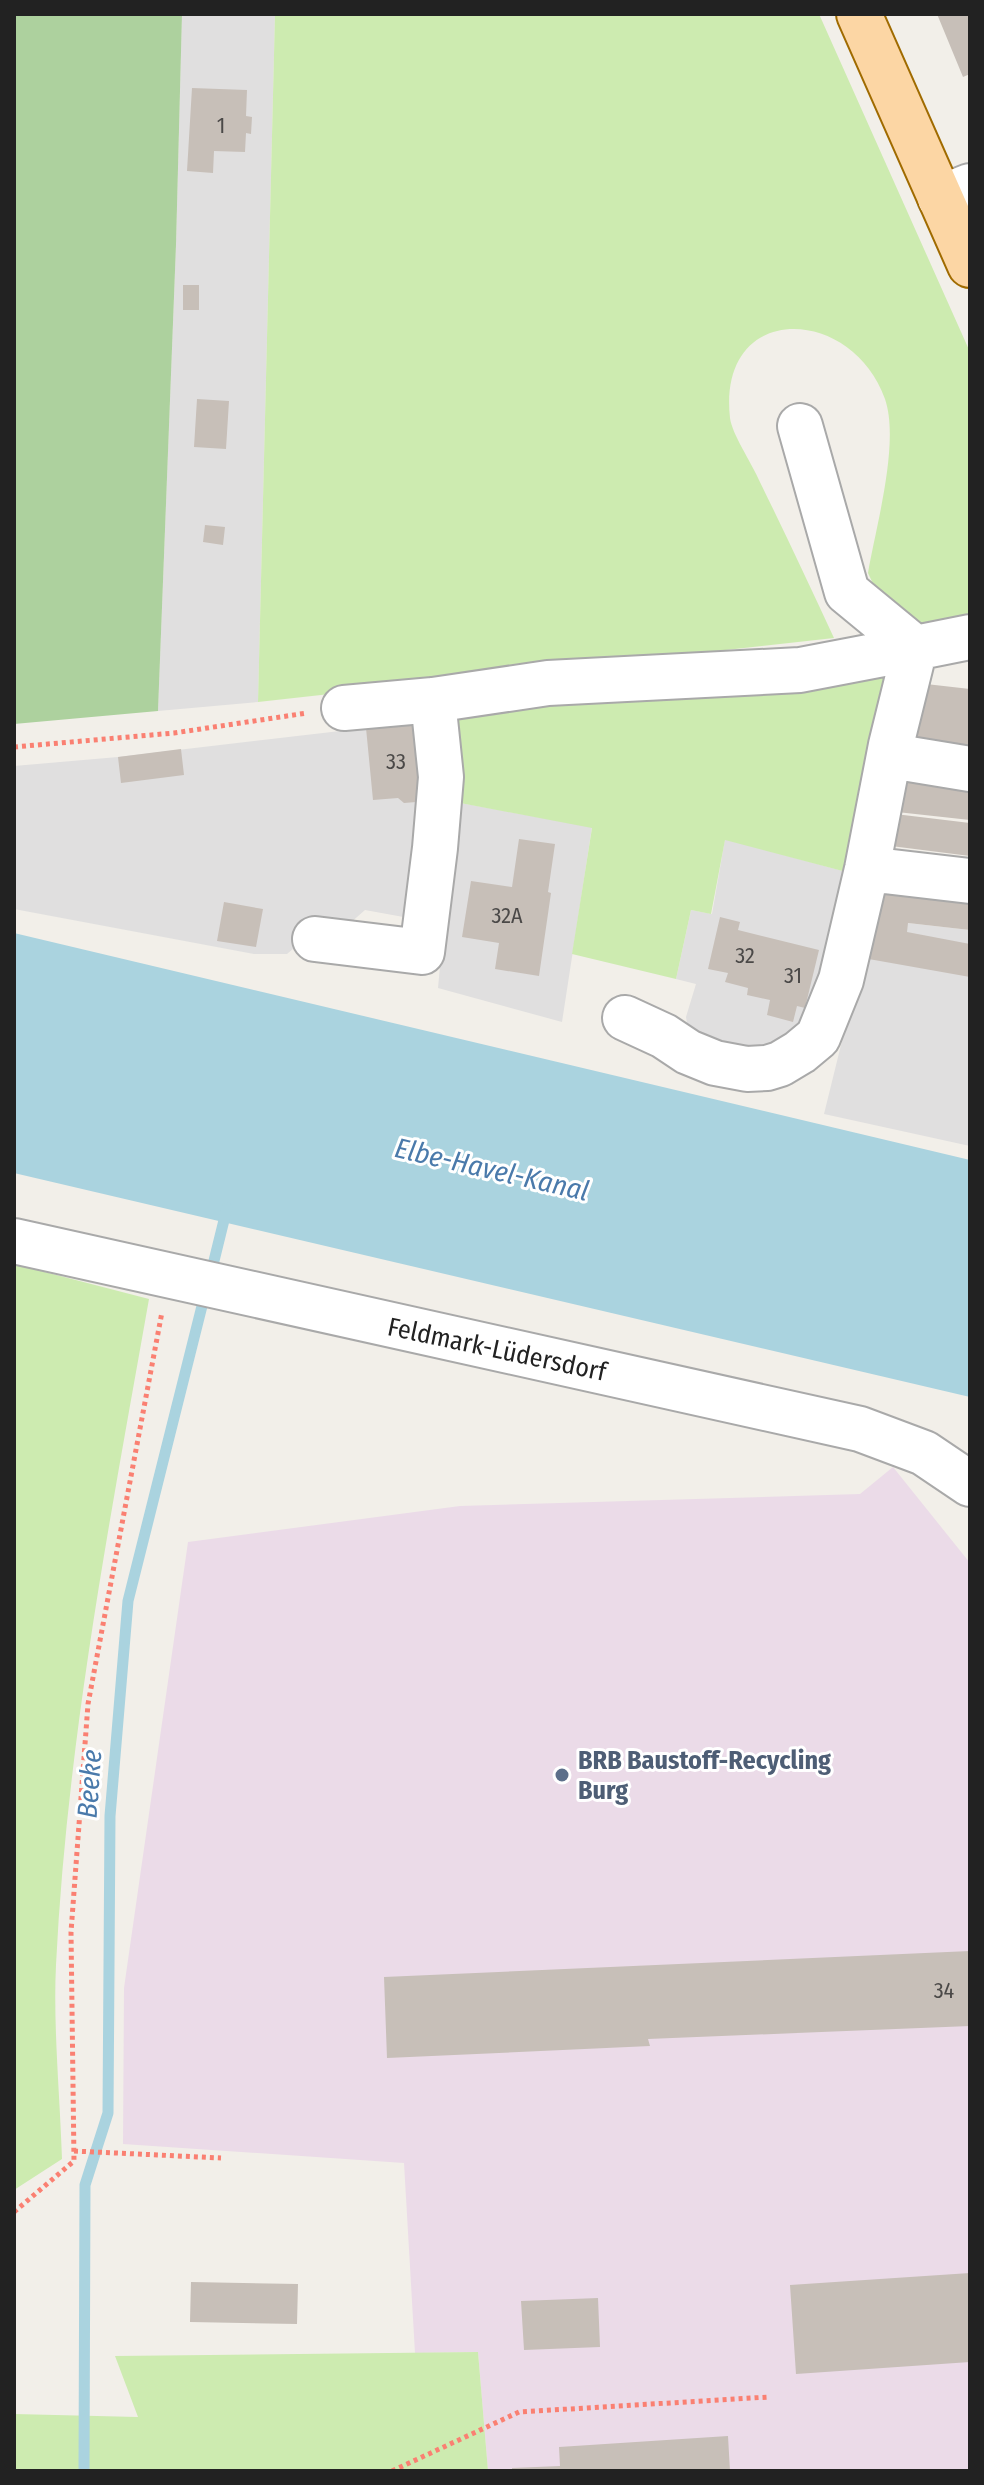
<svg xmlns="http://www.w3.org/2000/svg" width="984" height="2485" viewBox="0 0 984 2485" font-family="'Fira Sans Condensed',sans-serif">
	<rect width="100%" height="100%" fill="#f2efe9"/>
	<path fill="#e0dfdf" d="M 182,14 L 275,14 L 258,702 L 158,711 L 176,245 Z
		M 366,728 L 426,795 L 409,918 L 365,910 L 340,932 L 299,926 L 294,948 L 287,954 L 254,954 L 14,909 L 14,766 L 118,757 Z
		M 455,802 L 592,827 L 562,1022 L 438,988 Z
		M 725,839 L 854,874 L 811,1023 L 751,1056 L 688,1029 L 686,1017 L 696,984 L 676,979 L 691,910 L 712,914 Z
		M 872,919 L 970,930 L 970,1146 L 824,1114 Z"/>
	<path fill="#ebdbe8" d="M 893,1467 L 970,1563 L 970,2471 L 488,2471 L 478,2352 L 415,2353 L 404,2163 L 123,2144 L 124,1988 L 188,1542 L 460,1506 L 860,1494 Z"/>
	<path fill="#cdebb0" d="M 275,14 L 819,14 L 970,352 L 970,625 L 934,629 L 919,623 L 876,590 L 868,573 C 876,526 900,443 885,399 C 852,305 717,300 730,418 C 732,434 751,462 758,478 C 784,531 809,584 834,638 L 258,702 Z
		M 888,674 L 854,874 L 725,840 L 711,914 L 691,910 L 676,979 L 572,954 L 592,828 L 455,802 L 452,713 Z
		M 14,1264 L 149,1299 C 110,1520 67,1740 56,1965 C 53,2026 60,2096 62,2159 L 14,2190 Z
		M 478,2352 L 488,2471 L 14,2471 L 14,2414 L 138,2417 L 115,2356 Z"/>
	<path fill="#add19e" d="M 14,14 L 182,14 L 176,245 L 158,711 L 14,724 Z"/>
	<path fill="#aad3df" d="M 14,933 L 970,1160 L 970,1397 L 14,1173 Z"/>
	<g fill="none" stroke-linecap="round" stroke-linejoin="round">
		<path stroke="#aad3df" stroke-width="11" d="M 210,1277 L 227,1208
			M 84,2471 L 85,2185 L 108,2113 L 110,1816 L 128,1601 L 205,1294"/>
	</g>
	<path fill="#c7bfb8" d="M 937,14 L 970,14 L 970,74 L 963,77 Z
		M 192,88 L 247,90 L 246,116 L 252,117 L 251,134 L 246,133 L 245,152 L 214,151 L 213,173 L 187,171 Z
		M 183,285 L 199,285 L 199,310 L 183,310 Z
		M 197,399 L 229,401 L 226,449 L 194,447 Z
		M 205,525 L 225,527 L 223,545 L 203,542 Z
		M 926,684 L 970,689 L 970,750 L 913,743 L 916,713 L 922,713 Z
		M 420,723 L 426,795 L 419,795 L 416,802 L 404,803 L 398,798 L 373,800 L 366,728 Z
		M 181,749 L 184,775 L 121,783 L 118,757 Z
		M 901,779 L 970,787 L 970,820 L 897,812 Z
		M 895,814 L 970,823 L 970,856 L 891,846 Z
		M 519,839 L 555,844 L 548,892 L 551,893 L 539,976 L 495,969 L 499,943 L 462,937 L 471,881 L 512,887 Z
		M 876,887 L 970,898 L 970,930 L 908,923 L 907,932 L 970,944 L 970,977 L 863,958 Z
		M 224,902 L 263,909 L 256,947 L 217,941 Z
		M 720,917 L 740,922 L 738,930 L 819,950 L 805,1008 L 797,1006 L 793,1022 L 767,1015 L 770,1000 L 747,995 L 748,988 L 725,982 L 728,973 L 708,969 Z
		M 970,1951 L 970,2026 L 648,2039 L 650,2046 L 387,2058 L 384,1977 Z
		M 970,2273 L 970,2362 L 796,2374 L 790,2285 Z
		M 191,2282 L 298,2284 L 297,2324 L 190,2322 Z
		M 598,2298 L 600,2347 L 524,2350 L 521,2301 Z
		M 728,2436 L 730,2471 L 512,2471 L 512,2468 L 560,2466 L 559,2447 Z"/>
	<g fill="none" stroke-linecap="round" stroke-linejoin="round">
		<g stroke="#a9a9a9" stroke-width="48">
			<path id="minor" d="M 940,198 L 970,186
				M 800,426 L 847,592 L 915,648
				M 344,708 L 433,700 L 548,683 L 800,670 L 915,648
				M 891,756 L 970,769
				M 867,869 L 970,881
				M 315,939 L 422,952 L 435,848 L 441,777 L 433,700
				M 625,1018 L 664,1036 L 688,1052 L 715,1063 L 747,1069 L 767,1068 L 780,1064 L 800,1052 L 818,1037 L 841,980 L 867,869 L 891,745 L 915,648 L 970,637
				M 14,1241 L 860,1429 L 924,1453 L 970,1484"/>
		</g>
		<g stroke="#a06b00" stroke-width="48">
			<path id="major" d="M 859,14 L 970,265"/>
		</g>
		<path stroke="#fa8072" stroke-width="5" stroke-dasharray="4 4" stroke-linecap="butt" d="M 14,747 L 174,733 L 307,713
			M 74,2151 L 221,2158
			M 14,2212 L 74,2161 L 71,1932 L 88,1704 L 162,1312
			M 392,2471 L 519,2412 L 769,2397"/>
		<use href="#minor" stroke="#fff" stroke-width="44"/>
		<use href="#major" stroke="#fcd6a4" stroke-width="44"/>
	</g>
	<circle fill="#5c6f8a" stroke="#fff" stroke-width="3" cx="562" cy="1775" r="8"/>
	<g text-anchor="middle" stroke-width="6" stroke-linejoin="round" paint-order="stroke">
		<g font-size="22" fill="#4b4948">
			<text x="221" y="133">1</text>
			<text x="396" y="769">33</text>
			<text x="507" y="923">32A</text>
			<text x="745" y="963">32</text>
			<text x="793" y="983">31</text>
			<text x="944" y="1998">34</text>
		</g>
		<g font-size="26" fill="#222" stroke="#fff">
			<text transform="translate(497 1349) rotate(12)" y="9">Feldmark-Lüdersdorf</text>
		</g>
		<g font-size="26" font-weight="bold" fill="#4e5e75" stroke="#fff" text-anchor="start">
			<text x="578" y="1769">BRB Baustoff-Recycling<tspan x="578" dy="30">Burg</tspan></text>
		</g>
		<g font-size="28" font-style="italic" fill="#4a7aab" stroke="#fff">
			<text transform="translate(492 1169) rotate(13)" y="10">Elbe-Havel-Kanal</text>
			<text transform="translate(89 1784) rotate(-86)" y="10">Beeke</text>
		</g>
	</g>
	<rect width="984" height="2485" fill="none" stroke="#222222" stroke-width="32"/>
</svg>
